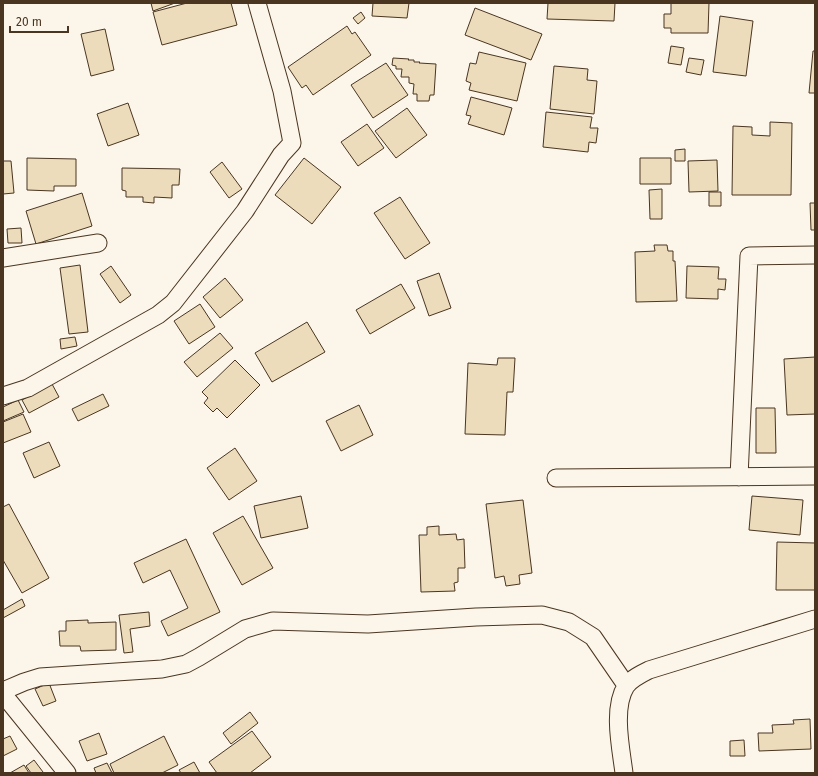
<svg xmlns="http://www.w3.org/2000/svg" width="818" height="776" viewBox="0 0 818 776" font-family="'Fira Sans',sans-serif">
	<rect width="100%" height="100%" fill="#fbf6e9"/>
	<path fill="#ecdcbc" stroke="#4a3520" d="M 151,3 L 175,3 L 153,11 Z
		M 187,3 L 231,3 L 237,25 L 162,45 L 153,12 Z
		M 373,3 L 409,3 L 407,18 L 372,16 Z
		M 548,3 L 615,3 L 614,21 L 547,19 Z
		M 671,3 L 709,3 L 708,33 L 671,33 L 671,28 L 664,28 L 664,14 L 671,14 Z
		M 475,8 L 542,34 L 531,60 L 465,35 Z
		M 361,12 L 365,18 L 358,24 L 353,18 Z
		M 720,16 L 753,21 L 746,76 L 713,72 Z
		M 347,26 L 352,34 L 355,32 L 371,55 L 313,95 L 306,85 L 302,88 L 288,67 Z
		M 105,29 L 114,70 L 91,76 L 81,34 Z
		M 671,46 L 684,48 L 681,65 L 668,63 Z
		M 813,51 L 815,51 L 815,93 L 809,93 Z
		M 479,52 L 526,63 L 517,101 L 469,90 L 471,83 L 466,81 L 470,63 L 476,64 Z
		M 393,58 L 409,59 L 408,60 L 414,60 L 414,62 L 420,62 L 419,63 L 436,64 L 434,95 L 430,95 L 429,101 L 417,101 L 417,94 L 413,94 L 414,84 L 409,83 L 409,77 L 401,77 L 402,69 L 396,69 L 396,66 L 392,65 Z
		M 689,58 L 704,60 L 701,75 L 686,72 Z
		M 386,63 L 408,95 L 373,118 L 351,85 Z
		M 554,66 L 588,69 L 587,80 L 597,81 L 594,114 L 550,109 Z
		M 471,97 L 512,108 L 504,135 L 468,124 L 471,116 L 466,115 Z
		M 128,103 L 139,135 L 108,146 L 97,114 Z
		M 407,108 L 427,135 L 396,158 L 375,131 Z
		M 546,112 L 592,117 L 590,128 L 598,128 L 596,143 L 589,142 L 588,152 L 543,147 Z
		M 770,122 L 792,123 L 791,195 L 732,195 L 733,126 L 752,127 L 752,135 L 770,136 Z
		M 367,124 L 384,148 L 358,166 L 341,142 Z
		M 685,149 L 685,161 L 675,161 L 675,150 Z
		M 27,158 L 76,159 L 76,186 L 54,186 L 54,191 L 27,190 Z
		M 304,158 L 341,187 L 312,224 L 275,195 Z
		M 640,158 L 671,158 L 671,184 L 640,184 Z
		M 717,160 L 718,191 L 689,192 L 688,161 Z
		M 3,161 L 11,161 L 14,193 L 3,194 Z
		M 222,162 L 242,189 L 229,198 L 210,172 Z
		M 122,168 L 180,169 L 179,185 L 172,185 L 172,198 L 154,197 L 154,203 L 143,202 L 143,197 L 126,197 L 126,191 L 122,190 Z
		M 662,189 L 662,219 L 650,219 L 649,190 Z
		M 709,192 L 721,192 L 721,206 L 709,206 Z
		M 82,193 L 92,226 L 36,244 L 26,211 Z
		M 400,197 L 430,243 L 405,259 L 374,213 Z
		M 810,203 L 815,203 L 815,230 L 811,230 Z
		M 21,228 L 22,243 L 8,243 L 7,229 Z
		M 654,245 L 667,245 L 668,251 L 673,251 L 673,261 L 675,261 L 677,301 L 636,302 L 635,252 L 655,251 Z
		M 80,265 L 88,332 L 69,334 L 60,268 Z
		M 111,266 L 131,295 L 120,303 L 100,274 Z
		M 687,266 L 719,267 L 718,279 L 726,279 L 725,290 L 718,289 L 718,299 L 686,298 Z
		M 439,273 L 451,308 L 429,316 L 417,281 Z
		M 225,278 L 243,300 L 220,318 L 203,297 Z
		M 401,284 L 415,308 L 370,334 L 356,310 Z
		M 200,304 L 215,327 L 189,344 L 174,321 Z
		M 307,322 L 325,352 L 272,382 L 255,353 Z
		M 220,333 L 233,348 L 197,377 L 184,362 Z
		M 75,337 L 77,346 L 61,349 L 60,339 Z
		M 815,357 L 815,414 L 787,415 L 784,359 Z
		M 498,358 L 515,358 L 513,392 L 507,392 L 505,435 L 465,434 L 468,363 L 497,365 Z
		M 235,360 L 260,385 L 227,418 L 217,408 L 213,412 L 204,403 L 208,398 L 202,392 Z
		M 52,384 L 59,397 L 29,413 L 22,400 Z
		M 103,394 L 109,406 L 78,421 L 72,409 Z
		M 18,400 L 24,412 L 3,421 L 3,407 Z
		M 359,405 L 373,435 L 341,451 L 326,421 Z
		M 756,408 L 775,408 L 776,453 L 756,453 Z
		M 23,414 L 31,432 L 3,443 L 3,422 Z
		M 49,442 L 60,466 L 34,478 L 23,453 Z
		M 235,448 L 257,481 L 229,500 L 207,468 Z
		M 301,496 L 308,528 L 261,538 L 254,506 Z
		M 752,496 L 803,500 L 800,535 L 749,530 Z
		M 523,500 L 532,573 L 519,575 L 520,584 L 506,586 L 504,576 L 495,578 L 486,504 Z
		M 9,504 L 49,578 L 22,593 L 3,560 L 3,507 Z
		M 243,516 L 273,568 L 242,585 L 213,533 Z
		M 439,526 L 439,535 L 456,534 L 457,540 L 464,539 L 465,568 L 458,568 L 458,582 L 454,583 L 455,591 L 421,592 L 419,535 L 427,535 L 427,527 Z
		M 186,539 L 220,612 L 168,636 L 161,621 L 188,608 L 170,570 L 143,583 L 134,563 Z
		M 777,542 L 815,543 L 815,590 L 776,590 Z
		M 22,599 L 25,606 L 3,618 L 3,610 Z
		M 149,612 L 150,626 L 130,629 L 133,652 L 124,653 L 119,615 Z
		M 88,620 L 88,623 L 116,622 L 116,650 L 81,651 L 80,646 L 60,646 L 59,631 L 66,631 L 66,621 Z
		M 49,683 L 56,701 L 43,706 L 35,689 Z
		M 250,712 L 258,723 L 231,744 L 223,733 Z
		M 810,719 L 811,749 L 759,751 L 758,733 L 773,733 L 772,725 L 794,724 L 793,720 Z
		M 252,731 L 271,757 L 250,773 L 217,773 L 209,762 Z
		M 99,733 L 107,754 L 87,761 L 79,741 Z
		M 10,736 L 17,749 L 3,756 L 3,739 Z
		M 164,736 L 178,765 L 162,773 L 114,773 L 110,764 Z
		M 744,740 L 745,756 L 730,756 L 730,741 Z
		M 34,760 L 43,772 L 42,773 L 31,773 L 26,766 Z
		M 194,762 L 200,773 L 181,773 L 179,770 Z
		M 107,763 L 112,773 L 96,773 L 94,768 Z
		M 24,765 L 29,773 L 10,773 Z"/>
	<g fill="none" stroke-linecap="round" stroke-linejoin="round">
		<g stroke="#4a3520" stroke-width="19">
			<path id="minor" d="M 3,258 L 98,243
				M 3,396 L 28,388 L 158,315 L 173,303 L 245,211 L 281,155 L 292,143 L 282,91 L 257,3
				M 739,477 L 749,256 L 815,255
				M 556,478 L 815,476
				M 3,691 L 24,682 L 40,677 L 162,669 L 186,664 L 199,657 L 245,629 L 273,621 L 368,624 L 476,617 L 542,615 L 569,622 L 593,637 L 626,685
				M 3,694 L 67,773
				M 624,773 C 621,749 612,708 626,686 C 631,679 641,674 649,670 L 815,619"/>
		</g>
		<use href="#minor" stroke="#fbf6e9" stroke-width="17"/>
	</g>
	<rect width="818" height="776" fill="none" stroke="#4a3520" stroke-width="8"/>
	<path d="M10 26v6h58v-6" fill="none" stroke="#4a3520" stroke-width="2"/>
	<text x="16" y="26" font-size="12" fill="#4a3520" stroke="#fbf6e9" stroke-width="3" paint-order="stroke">20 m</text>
</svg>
